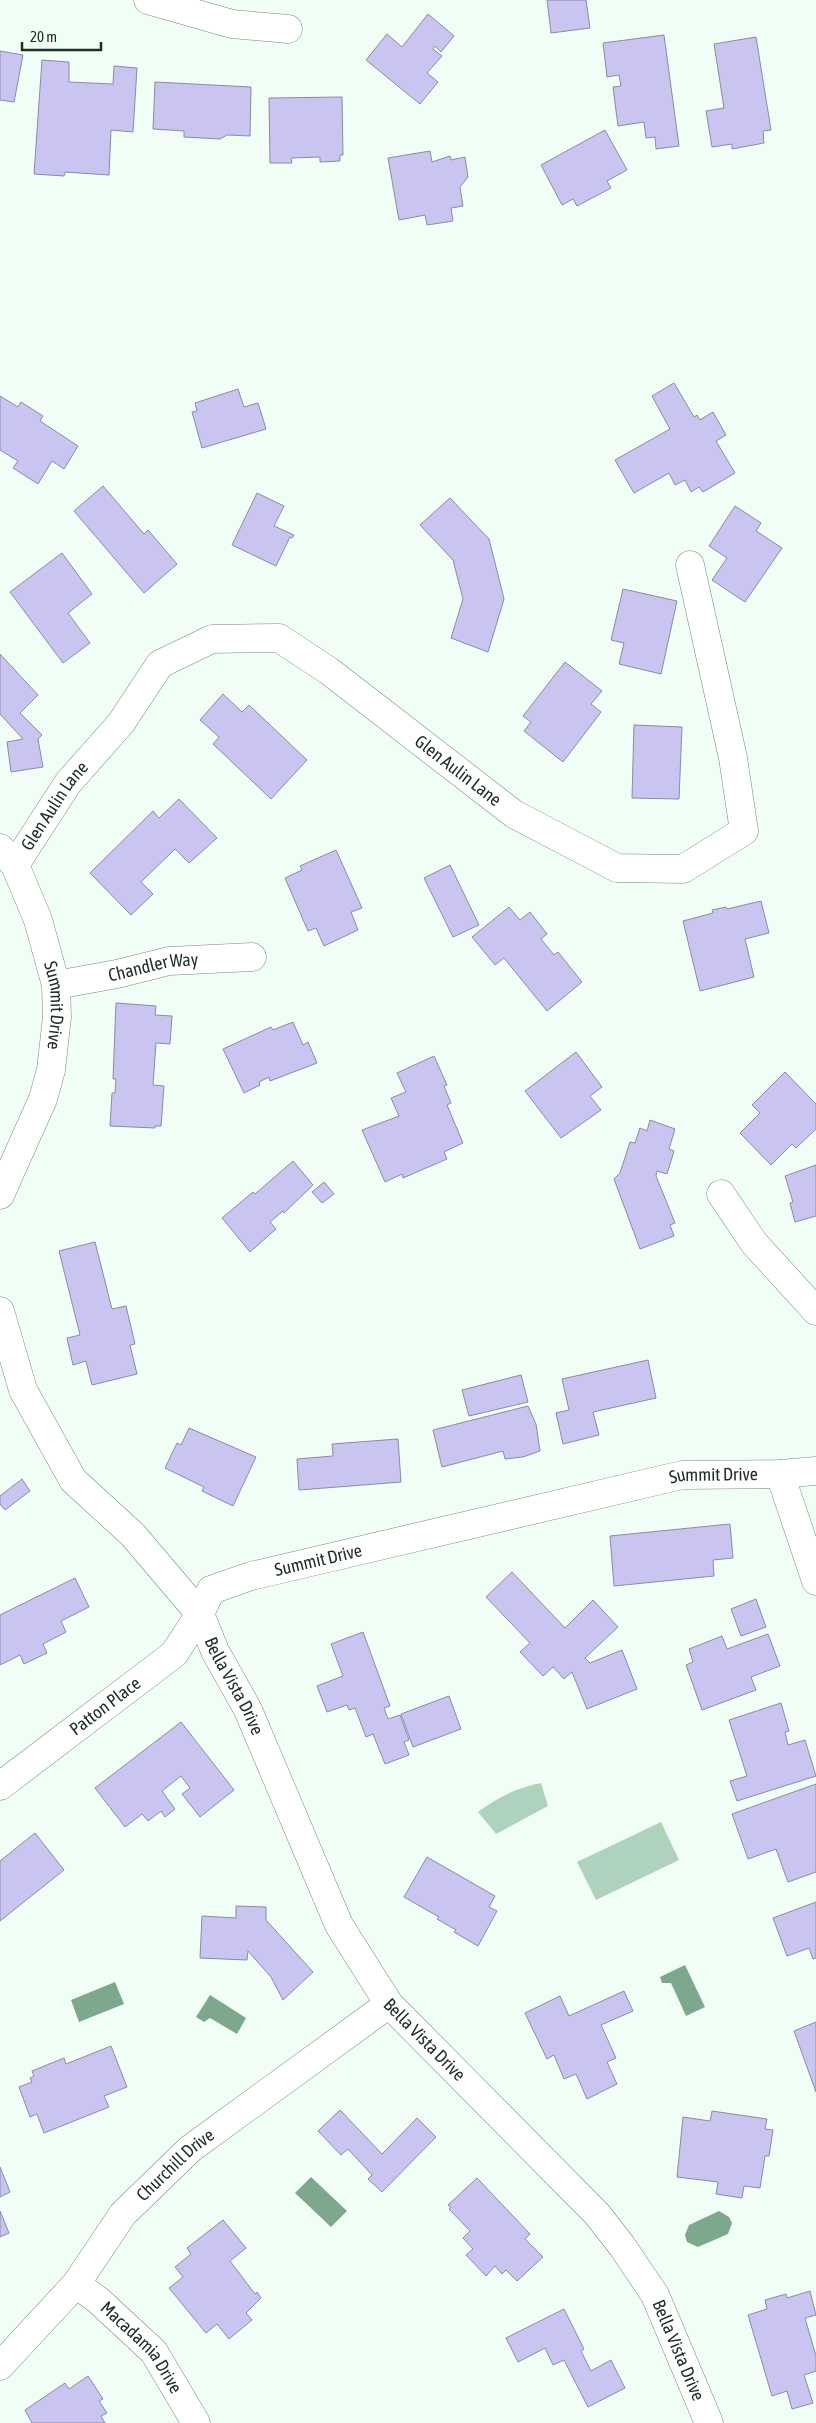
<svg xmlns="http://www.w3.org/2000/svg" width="816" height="2423" viewBox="0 0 816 2423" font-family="'Asap Condensed',sans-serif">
	<rect width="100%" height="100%" fill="#f0fef5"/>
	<path fill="#afd2bc" d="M 541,1783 L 548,1806 L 496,1834 L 478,1812 C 498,1797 516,1788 541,1783 Z
		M 661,1822 L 679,1860 L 596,1900 L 577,1862 Z"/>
	<path fill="#7ea88e" d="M 685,1965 L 705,2007 L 686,2016 L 671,1983 L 662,1983 L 660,1977 Z
		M 115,1982 L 124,2004 L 79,2022 L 71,2000 Z
		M 210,1995 L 246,2018 L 237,2034 L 210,2018 L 204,2022 L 196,2017 Z
		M 311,2177 L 347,2211 L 331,2227 L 295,2193 Z
		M 719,2211 L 729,2217 L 732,2223 L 728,2234 L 698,2247 L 687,2242 L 685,2235 L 689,2225 Z"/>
	<path fill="#c9c5f0" stroke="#8c89a8" d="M 547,0 L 586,0 L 590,28 L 551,33 Z
		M 428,14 L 454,36 L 441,52 L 435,46 L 433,49 L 442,56 L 427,73 L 438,82 L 420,104 L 366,60 L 387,34 L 402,47 Z
		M 664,35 L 679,146 L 656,149 L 655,137 L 646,138 L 644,122 L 618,126 L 613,87 L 621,86 L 619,75 L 607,77 L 603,43 Z
		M 756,37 L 771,130 L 763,131 L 764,143 L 732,149 L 732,144 L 712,147 L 706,111 L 724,108 L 714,44 Z
		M 0,51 L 23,55 L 14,102 L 0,100 Z
		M 42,60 L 69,62 L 69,82 L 113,84 L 114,66 L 137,68 L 133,132 L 111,130 L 109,175 L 65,172 L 64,176 L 34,174 Z
		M 155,82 L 251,87 L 250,136 L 227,135 L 220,139 L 184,137 L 184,131 L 153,129 Z
		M 342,97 L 343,155 L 340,155 L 340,161 L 320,162 L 320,157 L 291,158 L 292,163 L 270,163 L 269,98 Z
		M 605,130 L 627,170 L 607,181 L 611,188 L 577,206 L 573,199 L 562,205 L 541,165 Z
		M 430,151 L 432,162 L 450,156 L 451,160 L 465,157 L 468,177 L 460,187 L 463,206 L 451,208 L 453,221 L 427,225 L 425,215 L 399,220 L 388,158 Z
		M 674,383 L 694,417 L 697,415 L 700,420 L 713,412 L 726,435 L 716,441 L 735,473 L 703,492 L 699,487 L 691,492 L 685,480 L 675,485 L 669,473 L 634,493 L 615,460 L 670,429 L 652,396 Z
		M 238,389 L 244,407 L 258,403 L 266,429 L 202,448 L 192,412 L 197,411 L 195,403 Z
		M 0,396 L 18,407 L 21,402 L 43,416 L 40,421 L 78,446 L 64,469 L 52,461 L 38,484 L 13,468 L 18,461 L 0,450 Z
		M 103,486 L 144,534 L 148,530 L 177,564 L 144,593 L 74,511 Z
		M 257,493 L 284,506 L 274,526 L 294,535 L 292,538 L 290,537 L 276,566 L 232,545 Z
		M 450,498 L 489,539 L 504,599 L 488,652 L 451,638 L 463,599 L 453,560 L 420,525 Z
		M 735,506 L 761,523 L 756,531 L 782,548 L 745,602 L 712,580 L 727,558 L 709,546 Z
		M 62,553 L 92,594 L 68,613 L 90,643 L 63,663 L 10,592 Z
		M 623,589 L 677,601 L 661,674 L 619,664 L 624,643 L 611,640 Z
		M 0,654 L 38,695 L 20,713 L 42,735 L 38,739 L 43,767 L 11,772 L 7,742 L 23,739 L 0,714 Z
		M 565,662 L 602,691 L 591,704 L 601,712 L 563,762 L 524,731 L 531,722 L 523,716 Z
		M 223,694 L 242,712 L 249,705 L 307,760 L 271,799 L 213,744 L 219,737 L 200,720 Z
		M 634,725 L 682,727 L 679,799 L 632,798 Z
		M 179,799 L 217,838 L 189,863 L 175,849 L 141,882 L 153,894 L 131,915 L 90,873 L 153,811 L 159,818 Z
		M 336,850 L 362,908 L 351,912 L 358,930 L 324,946 L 316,928 L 308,931 L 285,878 L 302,870 L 300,866 Z
		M 450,865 L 479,925 L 453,937 L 424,878 Z
		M 761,901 L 769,933 L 745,939 L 754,977 L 700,991 L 683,921 L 713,913 L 712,910 L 726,907 L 727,909 Z
		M 509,907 L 520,920 L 530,912 L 547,934 L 541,939 L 554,955 L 558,952 L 582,982 L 547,1011 L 504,958 L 495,965 L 472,937 Z
		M 116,1003 L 156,1006 L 155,1015 L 172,1016 L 170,1044 L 156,1043 L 153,1085 L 164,1086 L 161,1126 L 155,1126 L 155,1128 L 110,1126 L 112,1093 L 115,1093 L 116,1079 L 113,1079 Z
		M 293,1022 L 303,1045 L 308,1042 L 317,1063 L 270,1081 L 269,1077 L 259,1082 L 260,1085 L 244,1093 L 223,1049 L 271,1027 L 273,1030 Z
		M 576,1052 L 602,1087 L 590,1096 L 601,1110 L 561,1138 L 525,1091 Z
		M 434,1056 L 447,1085 L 444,1086 L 451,1103 L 447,1105 L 463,1143 L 444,1152 L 447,1159 L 403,1178 L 402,1174 L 385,1182 L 362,1130 L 399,1116 L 391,1098 L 406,1092 L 397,1073 Z
		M 785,1072 L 816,1104 L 816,1129 L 796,1148 L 792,1144 L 771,1165 L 740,1133 L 760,1113 L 752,1105 Z
		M 650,1120 L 675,1129 L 669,1149 L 674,1151 L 667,1174 L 657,1171 L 656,1176 L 675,1223 L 670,1225 L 674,1236 L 640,1249 L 614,1179 L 620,1173 L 630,1142 L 635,1143 L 640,1128 L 647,1131 Z
		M 293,1161 L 313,1185 L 284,1213 L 283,1211 L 270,1222 L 276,1229 L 250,1252 L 222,1218 L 253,1192 L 255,1194 Z
		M 816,1165 L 816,1216 L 795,1222 L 790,1203 L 793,1202 L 785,1176 Z
		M 324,1182 L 334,1194 L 322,1203 L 312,1192 Z
		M 95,1242 L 112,1309 L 126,1306 L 135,1344 L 130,1345 L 137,1374 L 92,1385 L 86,1361 L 73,1365 L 67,1338 L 80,1335 L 59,1251 Z
		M 648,1360 L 656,1398 L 593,1412 L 599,1435 L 563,1444 L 556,1413 L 569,1410 L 562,1379 Z
		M 521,1375 L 528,1402 L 469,1416 L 462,1390 Z
		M 528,1406 L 536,1424 L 540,1451 L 523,1457 L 505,1459 L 503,1451 L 442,1467 L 433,1430 Z
		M 189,1428 L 256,1457 L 233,1506 L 202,1491 L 204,1487 L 165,1468 L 177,1443 L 181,1445 Z
		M 398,1439 L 401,1482 L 299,1490 L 297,1459 L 333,1456 L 332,1444 Z
		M 22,1479 L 30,1491 L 5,1510 L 0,1504 L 0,1496 Z
		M 730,1524 L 733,1558 L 713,1560 L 714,1576 L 614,1586 L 610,1536 Z
		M 512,1572 L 565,1628 L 593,1600 L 618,1627 L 585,1658 L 590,1663 L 622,1650 L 637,1689 L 587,1709 L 572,1672 L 564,1679 L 553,1667 L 543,1676 L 520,1652 L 530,1643 L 486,1597 Z
		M 75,1578 L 89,1607 L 61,1621 L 66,1632 L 43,1644 L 47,1653 L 24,1664 L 20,1655 L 0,1665 L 0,1615 Z
		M 756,1599 L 766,1627 L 741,1636 L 731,1609 Z
		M 363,1632 L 390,1706 L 384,1708 L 388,1719 L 400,1715 L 409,1740 L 404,1742 L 409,1755 L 385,1764 L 373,1734 L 366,1737 L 355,1708 L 349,1710 L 347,1705 L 327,1712 L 317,1686 L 343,1676 L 331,1644 Z
		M 768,1634 L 780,1666 L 751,1677 L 756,1690 L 702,1710 L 686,1665 L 693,1662 L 689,1649 L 722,1636 L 727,1649 Z
		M 449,1696 L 461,1729 L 413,1747 L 401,1714 Z
		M 781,1703 L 789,1731 L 785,1732 L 788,1745 L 805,1740 L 816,1776 L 737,1801 L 730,1781 L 747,1776 L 729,1720 Z
		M 181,1722 L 234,1790 L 200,1817 L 182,1794 L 190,1788 L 181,1776 L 162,1791 L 175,1809 L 165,1817 L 161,1811 L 148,1821 L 142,1814 L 125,1827 L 95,1788 Z
		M 816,1784 L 816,1872 L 788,1882 L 776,1849 L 748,1859 L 732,1814 Z
		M 35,1833 L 64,1870 L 0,1921 L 0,1861 Z
		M 427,1857 L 495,1896 L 489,1907 L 497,1911 L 478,1946 L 454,1932 L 456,1930 L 437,1919 L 439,1917 L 404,1897 Z
		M 816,1902 L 816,1958 L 813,1959 L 809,1948 L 787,1956 L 773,1918 Z
		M 236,1906 L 266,1907 L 266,1920 L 313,1972 L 283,2000 L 271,1977 L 248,1951 L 247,1960 L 200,1958 L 202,1916 L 236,1918 Z
		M 624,1991 L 633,2011 L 601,2025 L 616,2058 L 607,2062 L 617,2084 L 587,2099 L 576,2074 L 564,2079 L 554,2055 L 547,2059 L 525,2013 L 560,1996 L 569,2016 Z
		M 816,2022 L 816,2092 L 794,2031 Z
		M 111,2046 L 127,2087 L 104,2096 L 109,2107 L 44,2133 L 37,2114 L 30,2117 L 19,2087 L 32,2082 L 30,2078 L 34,2076 L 32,2071 L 64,2058 L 66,2064 Z
		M 340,2110 L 382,2154 L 417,2118 L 436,2137 L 382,2192 L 368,2179 L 372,2175 L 348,2149 L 341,2155 L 318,2131 Z
		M 712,2111 L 767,2119 L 765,2129 L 773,2130 L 769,2156 L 765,2156 L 760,2188 L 744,2186 L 742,2198 L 716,2194 L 718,2182 L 677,2177 L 683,2117 L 710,2121 Z
		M 0,2167 L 10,2192 L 0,2197 Z
		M 477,2178 L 530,2234 L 525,2239 L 543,2257 L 517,2281 L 506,2270 L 502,2274 L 495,2266 L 486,2276 L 466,2255 L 473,2249 L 463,2238 L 470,2231 L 449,2209 L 451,2207 L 448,2205 Z
		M 0,2211 L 9,2233 L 0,2237 Z
		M 223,2220 L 246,2248 L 230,2261 L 255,2294 L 257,2292 L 261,2298 L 246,2313 L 252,2320 L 229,2339 L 217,2324 L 206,2333 L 169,2288 L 183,2277 L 175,2267 L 191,2254 L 187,2248 Z
		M 810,2291 L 816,2315 L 805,2318 L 816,2356 L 816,2371 L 804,2375 L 813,2403 L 792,2409 L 787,2391 L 772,2396 L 748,2315 L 767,2309 L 765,2300 L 786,2294 L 787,2298 Z
		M 564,2309 L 584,2349 L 581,2351 L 591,2371 L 611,2360 L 625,2388 L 588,2407 L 564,2360 L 553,2365 L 545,2348 L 518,2362 L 506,2338 Z
		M 88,2376 L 103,2399 L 99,2401 L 107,2413 L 101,2416 L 105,2423 L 32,2423 L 25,2410 L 65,2383 L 69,2389 Z"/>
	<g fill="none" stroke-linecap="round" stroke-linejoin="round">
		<g stroke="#6f8e7b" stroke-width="29">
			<g id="minor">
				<path d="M 148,0 L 232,24 L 288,29"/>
				<path id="s1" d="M 0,848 L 15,865 L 38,920 L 56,985 L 57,1017 L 51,1070 L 43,1099 L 0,1195"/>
				<path id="s2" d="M 15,865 L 68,783 L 121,723 L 160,664 L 212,639 L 279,638 L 329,671 L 514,814 L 617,868 L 683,869 L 744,831 L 733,758 L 690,565"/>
				<path id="s3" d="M 56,985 L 117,974 L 169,961 L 252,957"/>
				<path d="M 721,1194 L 754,1243 L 816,1311"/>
				<path id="s4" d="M 0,1311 L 23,1390 L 73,1480 L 133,1535 L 200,1614 L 215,1651 L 248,1710 L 339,1925 L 389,2004 L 597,2214 L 622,2246 L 655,2295 L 709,2423"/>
				<path d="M 780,1474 L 816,1581"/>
				<path id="s5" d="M 0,1786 L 174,1654 L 200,1614 L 211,1590 L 251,1576 L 682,1475 L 780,1474 L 816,1471"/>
				<path id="s6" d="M 76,2284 L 98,2300 L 154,2352 L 196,2423"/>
				<path id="s7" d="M 0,2366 L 76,2284 L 123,2214 L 190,2149 L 389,2004"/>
			</g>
		</g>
		<use href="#minor" stroke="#fff" stroke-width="28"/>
	</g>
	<g text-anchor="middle" stroke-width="5" stroke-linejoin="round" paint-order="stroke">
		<g font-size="18" fill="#222f27" stroke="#f0fef5">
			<text dy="6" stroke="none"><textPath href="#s2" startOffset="596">Glen Aulin Lane</textPath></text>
			<text dy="6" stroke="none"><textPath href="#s2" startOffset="71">Glen Aulin Lane</textPath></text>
			<text dy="6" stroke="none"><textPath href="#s3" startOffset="99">Chandler Way</textPath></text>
			<text dy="6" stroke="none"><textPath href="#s1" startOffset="170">Summit Drive</textPath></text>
			<text dy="6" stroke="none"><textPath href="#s5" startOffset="809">Summit Drive</textPath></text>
			<text dy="6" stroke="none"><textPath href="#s5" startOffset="404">Summit Drive</textPath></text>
			<text dy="6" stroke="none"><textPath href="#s4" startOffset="450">Bella Vista Drive</textPath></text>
			<text dy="6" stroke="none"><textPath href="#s5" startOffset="132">Patton Place</textPath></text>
			<text dy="6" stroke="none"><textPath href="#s4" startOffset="855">Bella Vista Drive</textPath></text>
			<text dy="6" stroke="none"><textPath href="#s7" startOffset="268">Churchill Drive</textPath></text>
			<text dy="6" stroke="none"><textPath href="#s6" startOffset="92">Macadamia Drive</textPath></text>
			<text dy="6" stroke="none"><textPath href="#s4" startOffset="1260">Bella Vista Drive</textPath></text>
		</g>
	</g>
	<path d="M22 42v8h79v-8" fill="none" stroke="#222f27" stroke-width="2.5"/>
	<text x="30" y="42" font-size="15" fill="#222f27" stroke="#f0fef5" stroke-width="4" paint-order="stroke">20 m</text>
</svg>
